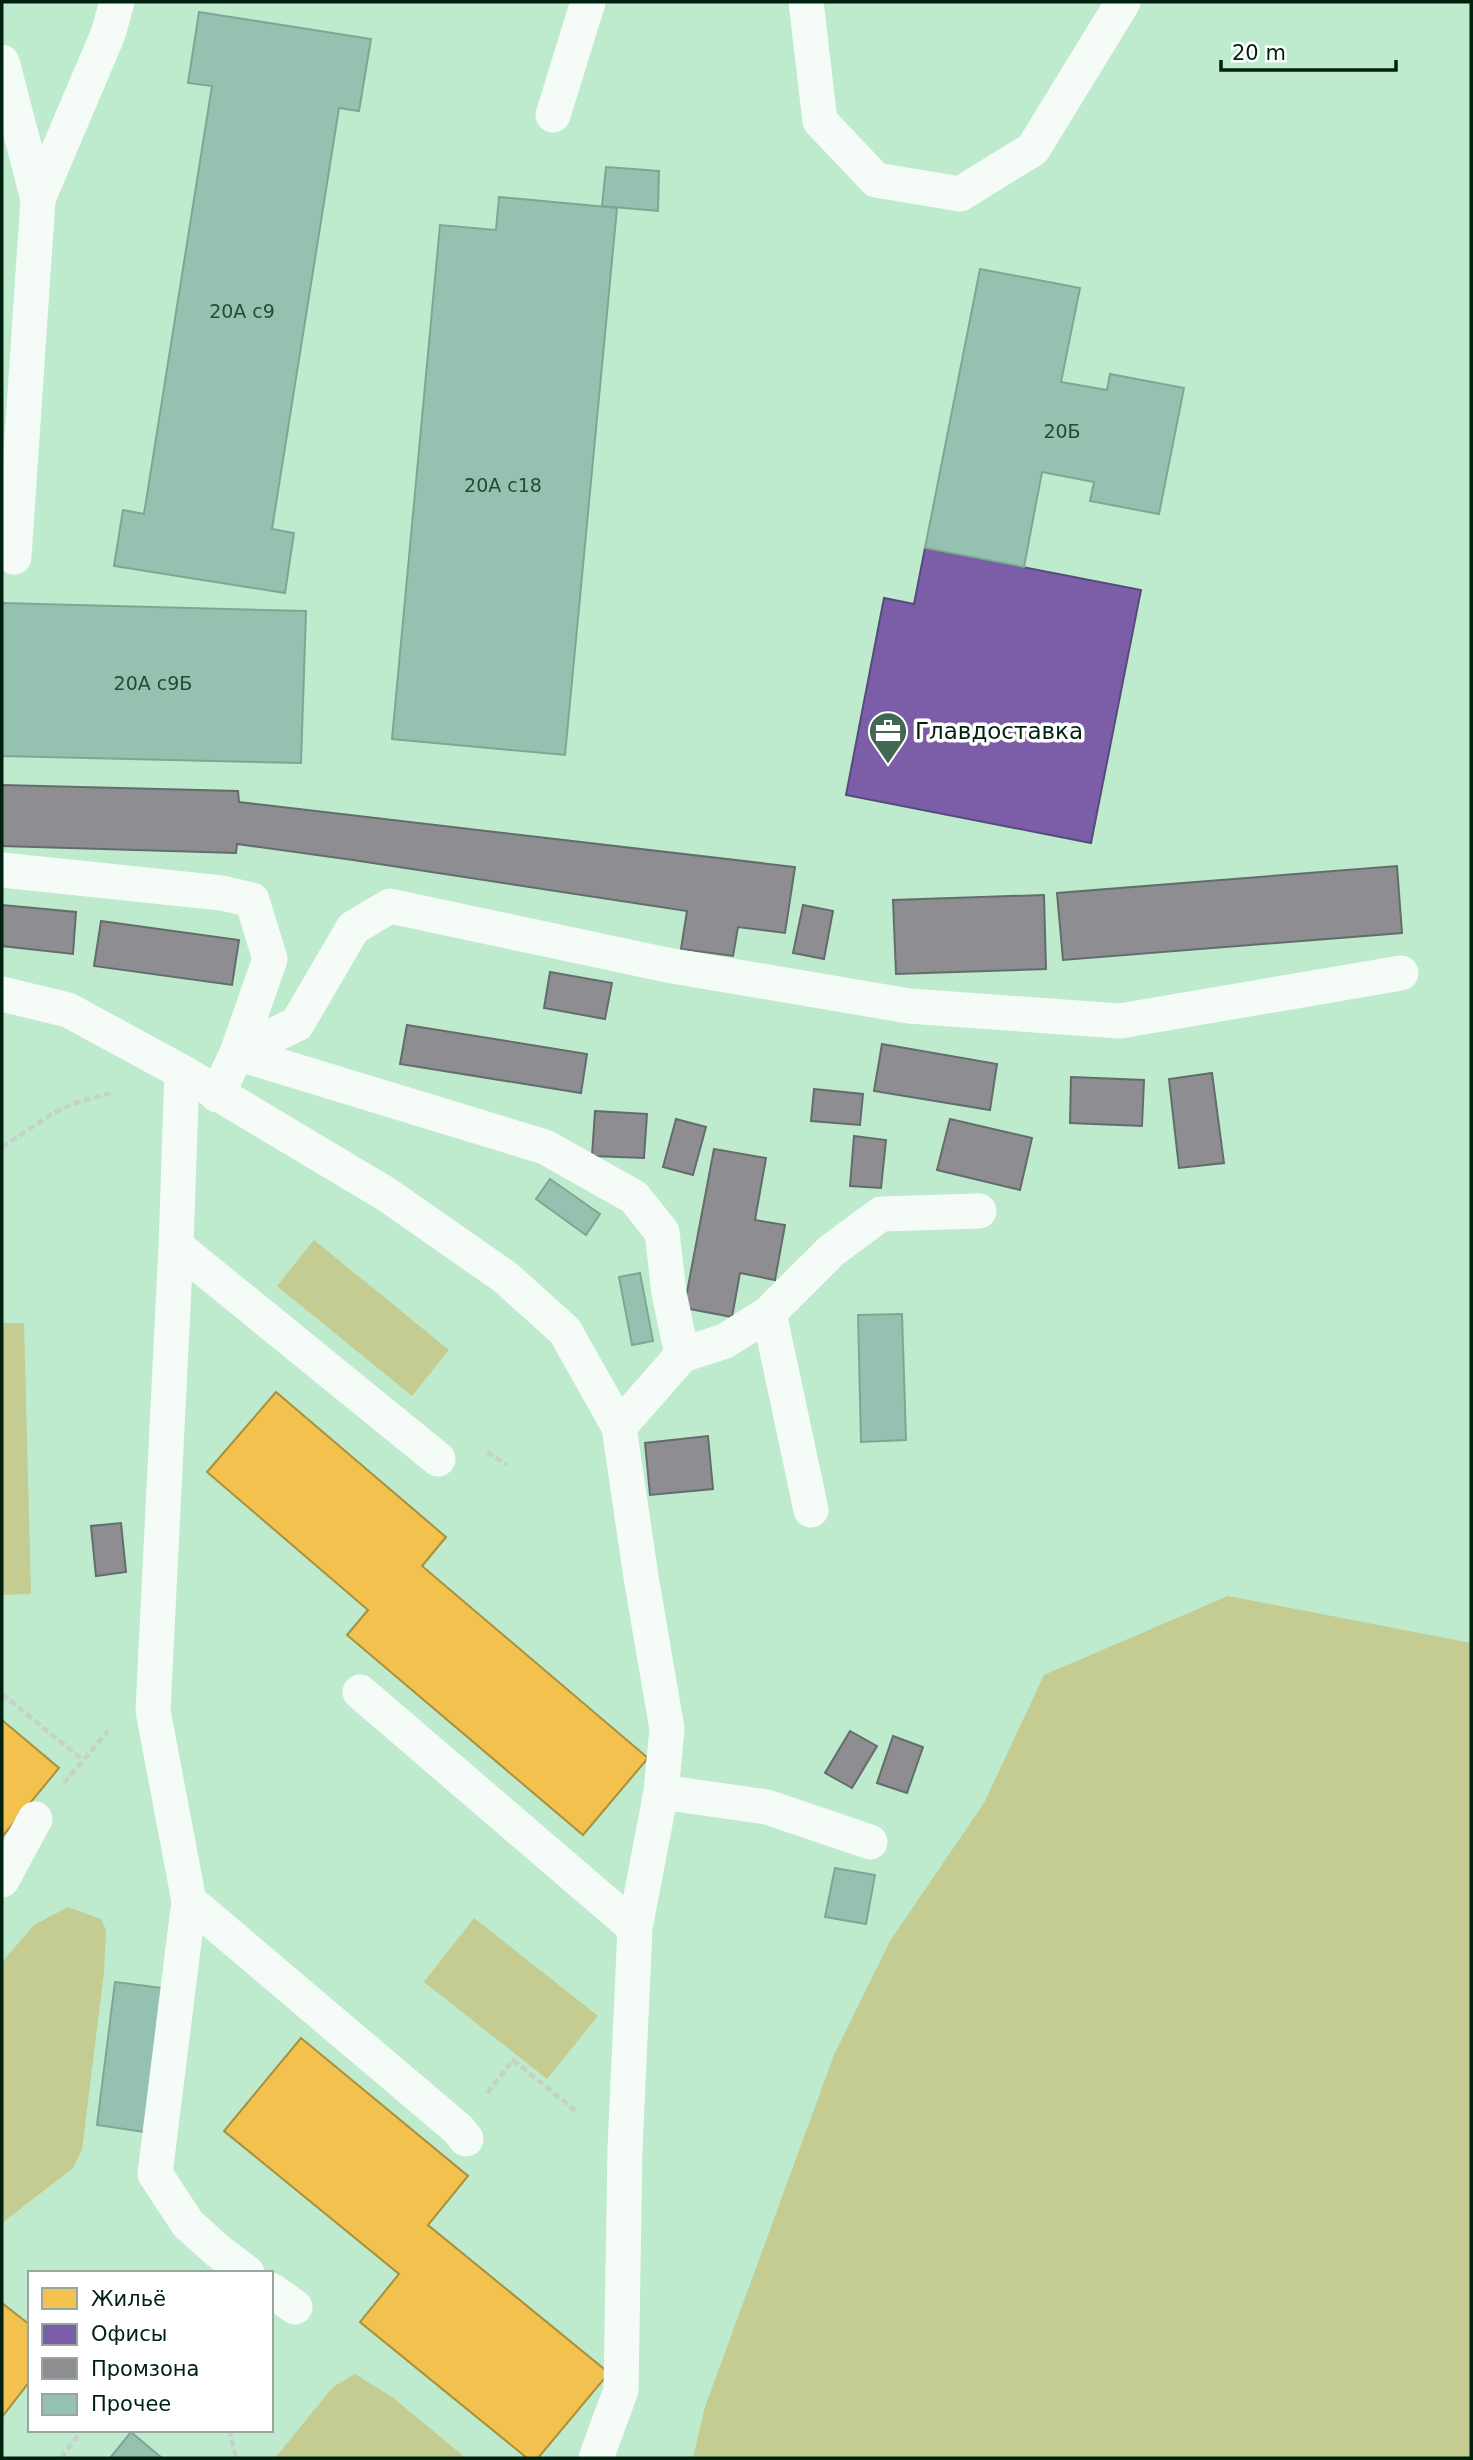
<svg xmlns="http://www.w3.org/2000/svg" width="1473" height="2460" viewBox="0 0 1473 2460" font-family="'DejaVu Sans',sans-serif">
	<rect width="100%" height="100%" fill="#beeace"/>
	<path fill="#c4cc91" d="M 314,1240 L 449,1350 L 412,1396 L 277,1286 Z
		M 2,1323 L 24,1323 L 31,1594 L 2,1595 Z
		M 1228,1596 L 1471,1643 L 1471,2458 L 693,2458 L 705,2407 L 834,2055 L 890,1941 L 984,1803 L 1044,1675 Z
		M 68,1907 L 101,1919 L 106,1930 L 104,1972 L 82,2150 L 73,2168 L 2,2223 L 2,1962 L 34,1925 Z
		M 474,1918 L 598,2016 L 547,2079 L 424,1982 Z
		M 355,2374 L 392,2397 L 466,2458 L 275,2458 L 333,2387 Z"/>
	<path fill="#f2c14e" stroke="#a9913b" stroke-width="2" d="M 276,1392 L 446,1537 L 422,1566 L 648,1758 L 583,1835 L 347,1635 L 368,1610 L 207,1472 Z
		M 2,1720 L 59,1768 L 2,1837 Z
		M 301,2038 L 468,2176 L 428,2225 L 609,2373 L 538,2458 L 527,2458 L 360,2322 L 399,2274 L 224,2131 Z
		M 2,2303 L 30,2325 L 30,2381 L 2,2417 Z"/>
	<path fill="#7b5ea7" stroke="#564c79" stroke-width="2" d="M 925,548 L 1141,590 L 1091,843 L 846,795 L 884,598 L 914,604 Z"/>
	<path fill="#8d8d92" stroke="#636d6b" stroke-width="2" d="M 2,785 L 238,791 L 239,802 L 795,867 L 785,933 L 738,927 L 733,956 L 681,949 L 687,911 L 353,860 L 237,844 L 236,853 L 2,846 Z
		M 1397,866 L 1402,933 L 1063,960 L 1057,893 Z
		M 1044,895 L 1046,969 L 896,974 L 893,900 Z
		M 2,905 L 76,912 L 73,954 L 2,946 Z
		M 803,905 L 833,911 L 824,959 L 793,953 Z
		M 101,921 L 239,940 L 232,985 L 94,966 Z
		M 550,972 L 612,983 L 605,1019 L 544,1008 Z
		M 407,1025 L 587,1054 L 581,1093 L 400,1064 Z
		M 882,1044 L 997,1064 L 990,1110 L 874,1091 Z
		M 1212,1073 L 1224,1163 L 1179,1168 L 1169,1079 Z
		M 1071,1077 L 1144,1080 L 1142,1126 L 1070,1123 Z
		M 814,1089 L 863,1094 L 860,1125 L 811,1121 Z
		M 595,1111 L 647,1114 L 644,1158 L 592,1156 Z
		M 676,1119 L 706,1127 L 693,1175 L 663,1167 Z
		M 950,1119 L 1032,1138 L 1020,1190 L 937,1170 Z
		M 854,1136 L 886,1140 L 881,1188 L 850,1186 Z
		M 714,1149 L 766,1158 L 755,1220 L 785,1225 L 775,1280 L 740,1273 L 732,1317 L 684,1308 Z
		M 708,1436 L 713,1489 L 650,1495 L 645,1443 Z
		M 121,1523 L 126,1572 L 96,1576 L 91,1526 Z
		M 850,1731 L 877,1746 L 852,1788 L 825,1773 Z
		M 893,1736 L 923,1747 L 907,1793 L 877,1783 Z"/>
	<path fill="#95c2b0" stroke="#81a595" stroke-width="2" d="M 199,12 L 371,39 L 359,111 L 339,108 L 272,529 L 294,533 L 285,593 L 114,566 L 123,510 L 144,514 L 212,86 L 188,83 Z
		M 606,167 L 659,171 L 658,211 L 602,206 Z
		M 499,197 L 617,208 L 565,755 L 392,739 L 440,225 L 496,230 Z
		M 980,269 L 1080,288 L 1061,382 L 1107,390 L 1110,374 L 1184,388 L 1159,514 L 1090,501 L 1094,482 L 1042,472 L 1024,567 L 925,548 Z
		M 2,603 L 306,611 L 301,763 L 2,756 Z
		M 550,1179 L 600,1214 L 586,1235 L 536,1199 Z
		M 640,1273 L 653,1341 L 632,1345 L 619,1277 Z
		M 902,1314 L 906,1440 L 861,1442 L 858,1315 Z
		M 835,1868 L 875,1875 L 866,1924 L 825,1917 Z
		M 115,1982 L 163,1988 L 145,2132 L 97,2125 Z
		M 131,2432 L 162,2458 L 110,2458 Z"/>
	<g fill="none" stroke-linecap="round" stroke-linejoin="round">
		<path stroke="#c5d2ca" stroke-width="4.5" stroke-dasharray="7 3.5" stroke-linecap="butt" d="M 2,1147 L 55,1112 L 75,1103 L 114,1092
			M 487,1452 L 507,1465
			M 2,1694 L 83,1760
			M 64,1783 L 108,1731
			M 487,2093 L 513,2060 L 577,2112
			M 232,2430 L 230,2434 L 236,2458
			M 61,2458 L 82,2430"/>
		<path stroke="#f5fcf8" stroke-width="35" d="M 806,2 L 820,121 L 876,180 L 960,194 L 1033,149 L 1123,2
			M 2,62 L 38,199 L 14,557
			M 553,115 L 588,2
			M 38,199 L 108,34 L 117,2
			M 2,870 L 222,893 L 252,900 L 270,959 L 237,1053 L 545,1147 L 634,1197 L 662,1232 L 669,1293 L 682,1355
			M 2,994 L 68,1010 L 182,1072 L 386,1194 L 505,1277 L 565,1331 L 619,1427 L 641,1577 L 667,1729 L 661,1792 L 635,1928 L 625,2149 L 621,2390 L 596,2458
			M 182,1072 L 176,1246 L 438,1459
			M 217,1095 L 237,1053 L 297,1024 L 353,928 L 390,906 L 667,965 L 909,1006 L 1120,1021 L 1401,973
			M 176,1246 L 153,1711 L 189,1901 L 155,2174 L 188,2224 L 218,2251 L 247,2273
			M 769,1313 L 811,1510
			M 619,1427 L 682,1355 L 725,1341 L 769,1313 L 831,1251 L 881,1214 L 979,1211
			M 360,1692 L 635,1928
			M 661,1792 L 767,1807 L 870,1842
			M 2,1880 L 35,1819
			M 189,1901 L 458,2129 L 466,2139
			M 271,2290 L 295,2307"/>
	</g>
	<defs>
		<g id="office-pin" transform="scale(2.0125)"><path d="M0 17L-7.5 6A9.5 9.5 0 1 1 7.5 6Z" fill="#426752" stroke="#fff"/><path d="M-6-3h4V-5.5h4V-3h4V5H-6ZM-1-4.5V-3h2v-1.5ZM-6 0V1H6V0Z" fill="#fff"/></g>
	</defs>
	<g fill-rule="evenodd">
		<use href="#office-pin" x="888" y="731"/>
	</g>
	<g text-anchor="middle" stroke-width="7" stroke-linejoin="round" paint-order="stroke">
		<g font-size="19" fill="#254937">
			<text x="242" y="318">20А с9</text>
			<text x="1062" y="438">20Б</text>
			<text x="503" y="492">20А с18</text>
			<text x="153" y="690">20А с9Б</text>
		</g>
		<g font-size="23" fill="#00210f" stroke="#fff" text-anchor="start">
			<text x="915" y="739">Главдоставка</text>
		</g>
	</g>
	<rect width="1473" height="2460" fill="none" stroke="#00210f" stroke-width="7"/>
	<rect x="28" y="2271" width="245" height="161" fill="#ffffff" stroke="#99a69f" stroke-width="2"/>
	<rect x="42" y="2288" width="35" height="21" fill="#f2c14e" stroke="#99a69f" stroke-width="2"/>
	<text x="91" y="2306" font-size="21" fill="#00210f">Жильё</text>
	<rect x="42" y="2324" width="35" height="21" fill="#7b5ea7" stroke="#99a69f" stroke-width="2"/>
	<text x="91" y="2341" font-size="21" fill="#00210f">Офисы</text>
	<rect x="42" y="2358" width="35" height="21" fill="#8d8d92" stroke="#99a69f" stroke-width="2"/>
	<text x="91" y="2376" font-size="21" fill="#00210f">Промзона</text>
	<rect x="42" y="2394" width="35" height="21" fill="#95c2b0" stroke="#99a69f" stroke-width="2"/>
	<text x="91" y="2411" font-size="21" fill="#00210f">Прочее</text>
	<path d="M1221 60v10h175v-10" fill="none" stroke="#00210f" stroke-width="3.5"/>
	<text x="1232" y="60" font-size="21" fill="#00210f" stroke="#ffffff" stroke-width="5" paint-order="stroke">20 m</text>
</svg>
